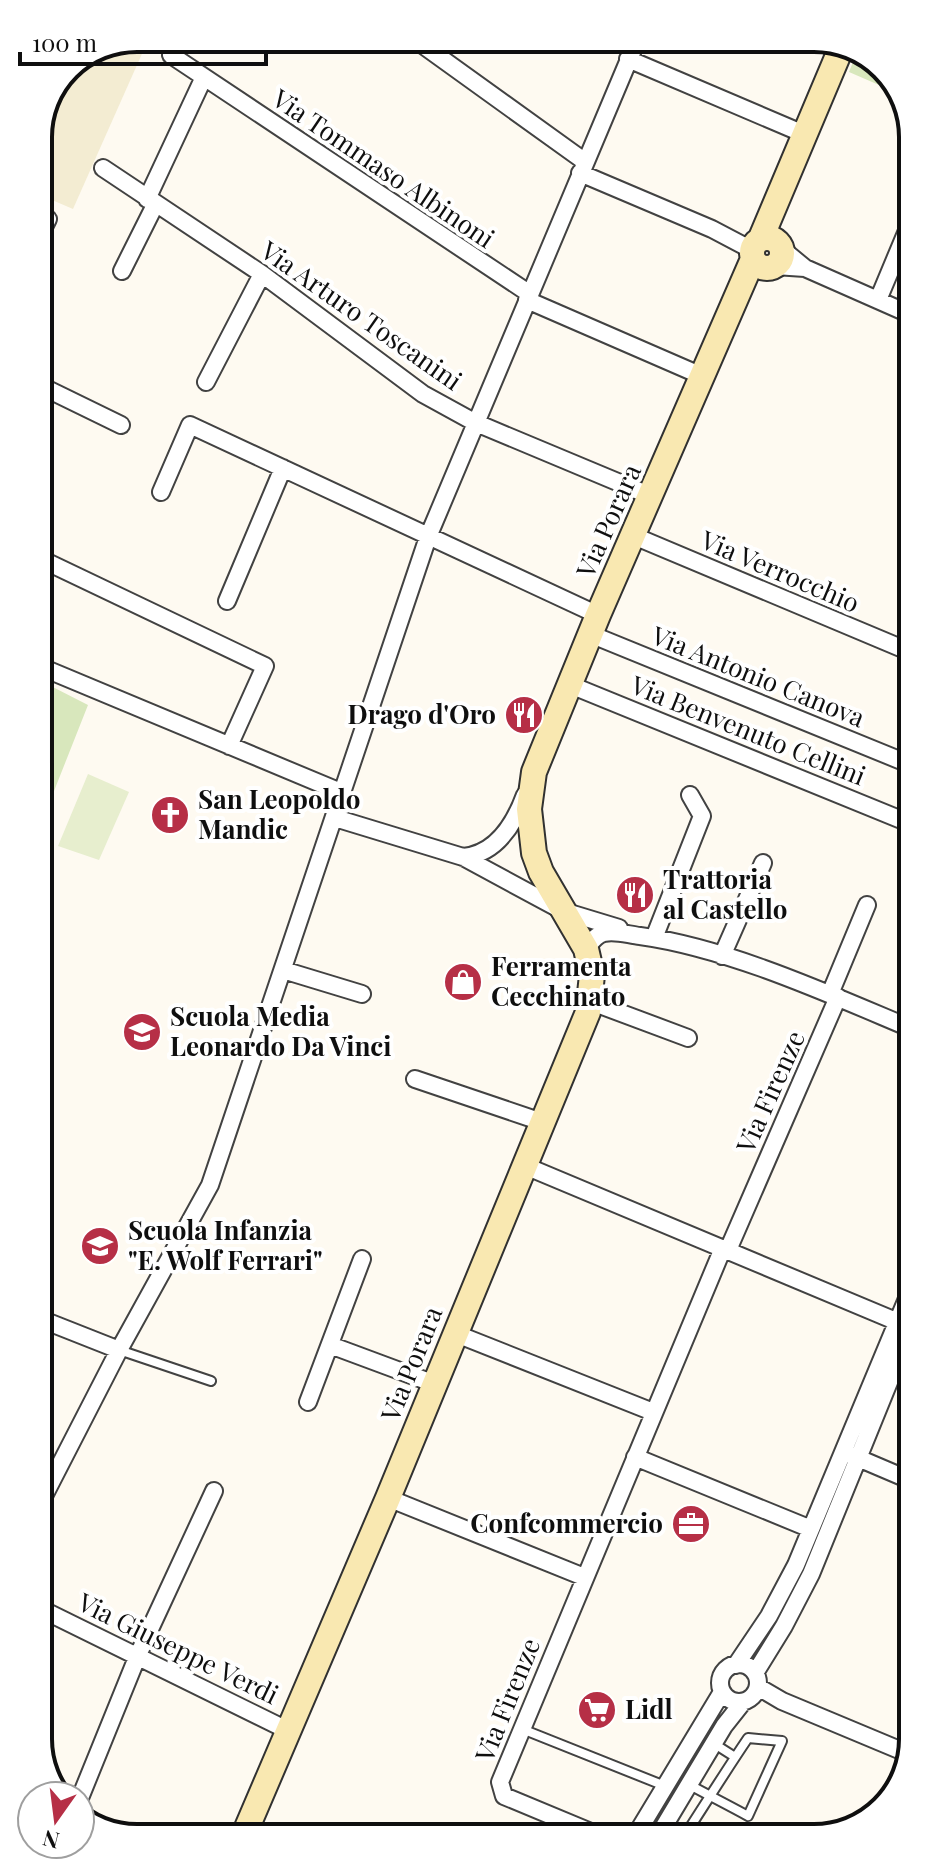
<svg xmlns="http://www.w3.org/2000/svg" width="951" height="1876" viewBox="0 0 951 1876" font-family="'Playfair Display',serif">
	<rect width="100%" height="100%" fill="#fefaf1"/>
	<path fill="#f3ecd2" d="M 137,38 L 149,38 L 73,209 L 38,194 L 38,131 L 67,67 Z"/>
	<path fill="#d8e7bc" d="M 857,52 L 874,58 L 902,95 L 849,72 Z
		M 41,681 L 88,705 L 41,824 Z"/>
	<path fill="#e7eece" d="M 88,774 L 129,792 L 99,860 L 58,846 Z"/>
	<g fill="none" stroke-linecap="round" stroke-linejoin="round">
		<g stroke="#424242" stroke-width="12">
			<path id="lane" d="M 119,1350 L 211,1381
				M 522,1729 L 665,1786
				M 713,1743 L 735,1757
				M 687,1832 C 707,1801 727,1769 748,1738 L 782,1741 L 748,1816 C 728,1805 708,1795 688,1784"/>
		</g>
		<g stroke="#424242" stroke-width="20">
			<path id="street" d="M 413,38 L 584,161
				M 171,55 L 530,294
				M 628,59 L 804,134
				M 103,168 L 262,274 L 423,394 L 474,422 L 651,496
				M 580,173 L 712,229 L 752,250
				M 147,199 L 204,77
				M 39,237 L 48,219
				M 782,249 L 805,268 L 907,313
				M 775,266 L 805,268
				M 122,271 L 155,205
				M 527,300 L 702,376
				M 878,300 L 906,233
				M 206,382 L 262,274
				M 39,385 L 121,425
				M 161,492 L 190,425 L 598,615
				M 634,536 L 908,651
				M 40,576 L 47,562 L 265,666 L 229,746
				M 227,601 L 283,468
				M 590,634 L 909,764
				M 41,667 L 343,793
				M 568,684 L 909,823
				M 335,818 L 463,857 L 563,911 L 619,928
				M 463,857 C 496,854 514,825 525,795
				M 654,938 L 702,816 L 690,795
				M 586,949 C 591,943 595,935 604,933 C 615,930 629,935 640,936 C 728,948 829,994 910,1028
				M 722,956 L 763,863
				M 283,970 L 362,994
				M 830,994 L 867,905
				M 589,1001 L 688,1038
				M 415,1079 L 542,1122
				M 523,1165 L 898,1322
				M 728,1250 L 838,997
				M 43,1320 L 119,1350
				M 454,1333 L 653,1412
				M 330,1345 L 435,1384
				M 308,1402 L 362,1259
				M 851,1455 L 912,1481
				M 635,1457 L 811,1529
				M 44,1496 L 119,1350 L 210,1185 L 428,537 L 638,38
				M 388,1498 L 584,1577
				M 45,1611 L 289,1731
				M720 1683a19 19 0 1 1 38 0a19 19 0 1 1-38 0Z
				M 736,1665 L 769,1616 L 796,1565 L 911,1289
				M 755,1673 L 784,1626 L 811,1574 L 911,1328
				M 758,1687 L 782,1701 L 909,1754
				M 80,1798 L 138,1655 L 214,1491
				M 890,1799 L 905,1765
				M 593,1833 L 504,1796 L 500,1782 L 723,1248
				M 637,1833 L 722,1692
				M 660,1833 L 724,1726 L 743,1702"/>
		</g>
		<g stroke="#313131" stroke-width="28">
			<path id="secondary" d="M752 253a15 15 0 1 1 30 0a15 15 0 1 1-30 0Z
				M 761,238 L 842,46
				M 243,1837 L 388,1498 L 588,1012 L 592,975 L 586,949 L 541,872 L 534,853 L 529,809 L 534,772 L 598,615 L 753,259"/>
		</g>
		<use href="#lane" stroke="#fff" stroke-width="8"/>
		<use href="#street" stroke="#fff" stroke-width="16"/>
		<use href="#secondary" stroke="#f9e8b1" stroke-width="24"/>
	</g>
	<defs>
		<g id="restaurant-disc" transform="scale(2)"><circle r="9.5" fill="#b62f46" stroke="#fff"/><path d="M-5-6h1v4h1v-4h1v4h1v-4h1v5L-1.5 .5V6h-2V.5L-5-1ZM5-6V6H3V1.5H1.5Q1.5-4 5-6Z" fill="#fff"/></g>
		<g id="church-disc" transform="scale(2)"><circle r="9.5" fill="#b62f46" stroke="#fff"/><path d="M-1.2-6h2.4v3.5h3.3v2.4h-3.3V6h-2.4V-.1h-3.3v-2.4h3.3Z" fill="#fff"/></g>
		<g id="shop-disc" transform="scale(2)"><circle r="9.5" fill="#b62f46" stroke="#fff"/><path d="M-5-2.5h2.3a2.7 3.5 0 0 1 5.4 0H5L5.5 6h-11ZM-1.5-2.5h3a1.5 2.3 0 0 0-3 0Z" fill="#fff"/></g>
		<g id="school-disc" transform="scale(2)"><circle r="9.5" fill="#b62f46" stroke="#fff"/><path d="M0-5L7-2L0 1L-7-2ZM-4 1L0 2.5L4 1V4Q0 6-4 4Z" fill="#fff"/></g>
		<g id="office-disc" transform="scale(2)"><circle r="9.5" fill="#b62f46" stroke="#fff"/><path d="M-6-3h4V-5.5h4V-3h4V5H-6ZM-1-4.5V-3h2v-1.5ZM-6 0V1H6V0Z" fill="#fff"/></g>
		<g id="supermarket-disc" transform="scale(2)"><circle r="9.5" fill="#b62f46" stroke="#fff"/><path d="M-6-5.5h2.5l.6 2H6L4.5 2H-2.5L-4.4-4H-6ZM-1.5 3.2a1.3 1.3 0 1 0 .1 0ZM3 3.2a1.3 1.3 0 1 0 .1 0Z" fill="#fff"/></g>
	</defs>
	<g fill-rule="evenodd">
		<use href="#restaurant-disc" x="524" y="715"/>
		<use href="#church-disc" x="170" y="815"/>
		<use href="#restaurant-disc" x="635" y="895"/>
		<use href="#shop-disc" x="463" y="982"/>
		<use href="#school-disc" x="142" y="1032"/>
		<use href="#school-disc" x="100" y="1246"/>
		<use href="#office-disc" x="691" y="1524"/>
		<use href="#supermarket-disc" x="597" y="1710"/>
	</g>
	<g text-anchor="middle" stroke-width="8" stroke-linejoin="round" paint-order="stroke">
		<g font-size="26" fill="#0f0f0f" stroke="#fff">
			<text transform="translate(383 169) rotate(34)" y="9">Via Tommaso Albinoni</text>
			<text transform="translate(361 316) rotate(35)" y="9">Via Arturo Toscanini</text>
			<text transform="translate(609 521) rotate(-66)" y="9">Via Porara</text>
			<text transform="translate(780 572) rotate(23)" y="9">Via Verrocchio</text>
			<text transform="translate(758 677) rotate(22)" y="9">Via Antonio Canova</text>
			<text transform="translate(748 731) rotate(22)" y="9">Via Benvenuto Cellini</text>
			<text transform="translate(771 1092) rotate(-66)" y="9">Via Firenze</text>
			<text transform="translate(412 1364) rotate(-68)" y="9">Via Porara</text>
			<text transform="translate(178 1649) rotate(26)" y="9">Via Giuseppe Verdi</text>
			<text transform="translate(508 1700) rotate(-68)" y="9">Via Firenze</text>
		</g>
		<g font-size="26" font-weight="bold" fill="#0f0f0f" stroke="#fff" text-anchor="start">
			<text x="496" y="724" text-anchor="end">Drago d'Oro</text>
			<text x="198" y="809">San Leopoldo<tspan x="198" dy="30">Mandic</tspan></text>
			<text x="663" y="889">Trattoria<tspan x="663" dy="30">al Castello</tspan></text>
			<text x="491" y="976">Ferramenta<tspan x="491" dy="30">Cecchinato</tspan></text>
			<text x="170" y="1026">Scuola Media<tspan x="170" dy="30">Leonardo Da Vinci</tspan></text>
			<text x="128" y="1240">Scuola Infanzia<tspan x="128" dy="30">"E. Wolf Ferrari"</tspan></text>
			<text x="663" y="1533" text-anchor="end">Confcommercio</text>
			<text x="625" y="1719">Lidl</text>
		</g>
	</g>
	<path d="M0 0H951V1876H0ZM137 52H814A85 85 0 0 1 899 137V1739A85 85 0 0 1 814 1824H137A85 85 0 0 1 52 1739V137A85 85 0 0 1 137 52Z" fill="#fff" fill-rule="evenodd"/>
	<path fill="none" stroke="#0f0f0f" stroke-width="4" d="M137 52H814A85 85 0 0 1 899 137V1739A85 85 0 0 1 814 1824H137A85 85 0 0 1 52 1739V137A85 85 0 0 1 137 52Z"/>
	<g transform="translate(56 1820) rotate(194)"><circle r="38" fill="#ffffff" stroke="#9f9f9f" stroke-width="2"/>
	<path d="M0-6L14 30L0 20L-14 30Z" fill="#b62f46"/>
	<text y="-12" font-size="22" font-weight="bold" text-anchor="middle" fill="#0f0f0f">N</text>
	</g>
	<path d="M20 52v12h246v-12" fill="none" stroke="#0f0f0f" stroke-width="4"/>
	<text x="32" y="52" font-size="24" fill="#0f0f0f" stroke="#ffffff" stroke-width="6" paint-order="stroke">100 m</text>
</svg>
